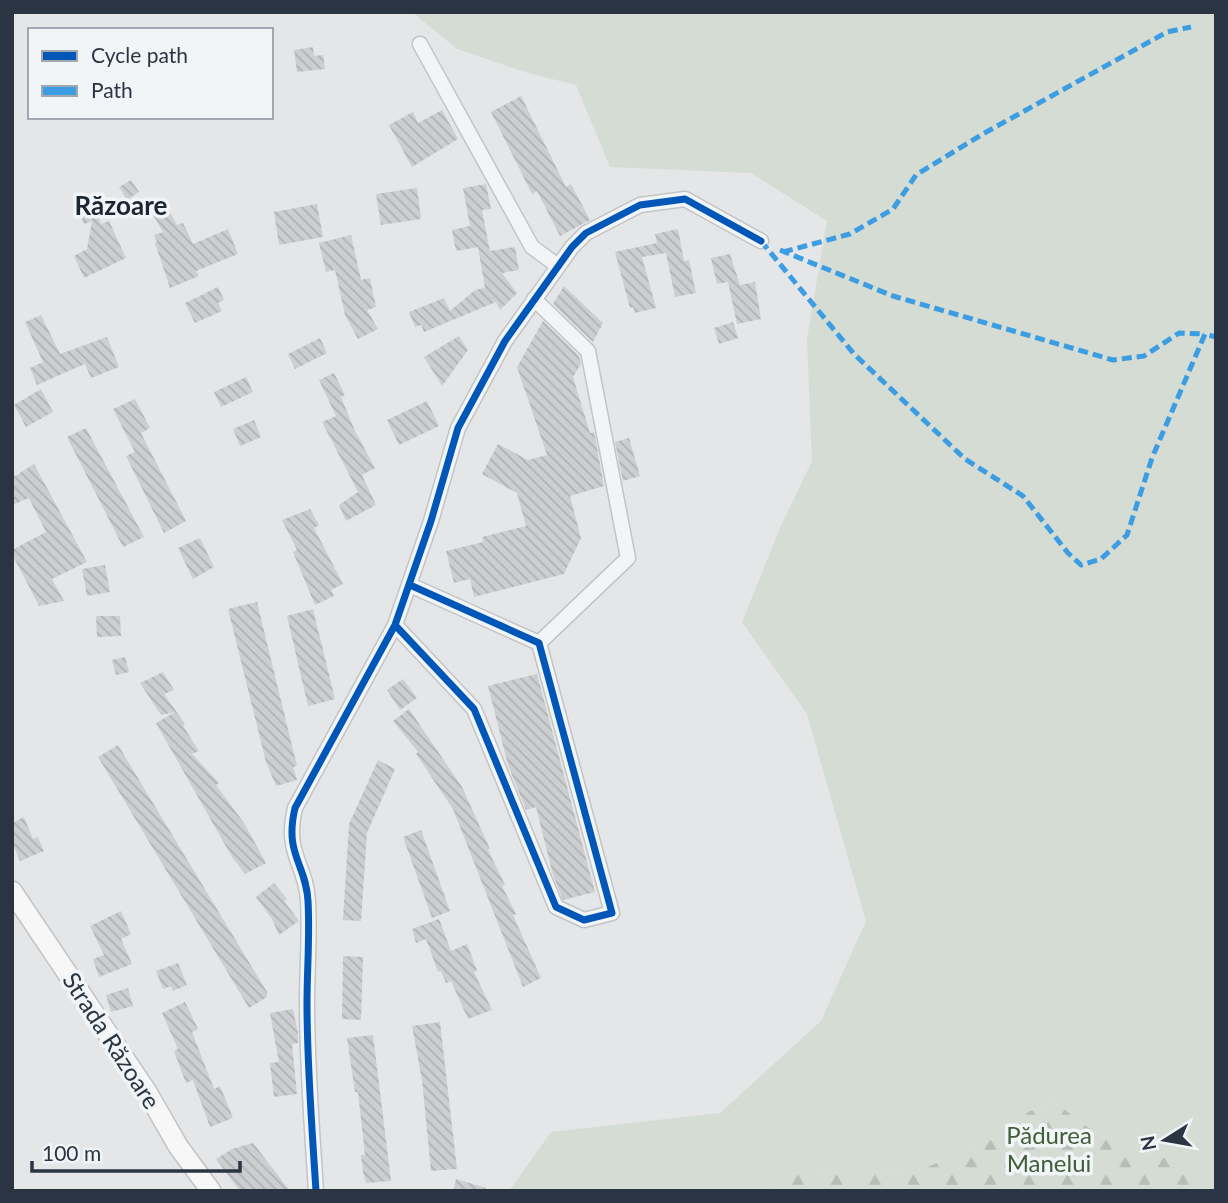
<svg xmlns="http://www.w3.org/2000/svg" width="1228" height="1203" viewBox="0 0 1228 1203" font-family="Lato,sans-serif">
	<defs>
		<pattern id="forest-firs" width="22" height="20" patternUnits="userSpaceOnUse" patternTransform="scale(1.75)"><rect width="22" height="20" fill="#d5dcd4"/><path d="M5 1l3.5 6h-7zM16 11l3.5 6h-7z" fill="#b7bdb7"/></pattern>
		<pattern id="building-back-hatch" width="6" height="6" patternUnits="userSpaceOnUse" patternTransform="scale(1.75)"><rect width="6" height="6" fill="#ccced0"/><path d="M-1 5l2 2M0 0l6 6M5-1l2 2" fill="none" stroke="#afb2b4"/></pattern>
	</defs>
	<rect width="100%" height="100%" fill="#e4e6e8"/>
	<path fill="#d5dcd4" d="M 412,12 L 1216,12 L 1216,1176 L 1098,1135 L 1052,1101 L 1028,1112 L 1005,1134 L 918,1171 L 797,1173 L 761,1191 L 509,1191 L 551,1132 L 720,1113 L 821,1021 L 866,921 L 807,714 L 742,622 L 780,528 L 812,461 L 807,339 L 827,221 L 751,173 L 610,167 L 576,85 L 528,73 L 457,49 Z"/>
	<path fill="url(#forest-firs)" d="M 1053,1101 L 1098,1135 L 1216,1176 L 1216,1191 L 761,1191 L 797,1173 L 918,1171 L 1005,1134 L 1028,1112 Z"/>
	<path fill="url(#building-back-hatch)" d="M 313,47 L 314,56 L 323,55 L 325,69 L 297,72 L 294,50 Z
		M 521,96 L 566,187 L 571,184 L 590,220 L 560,236 L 537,191 L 532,194 L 491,112 Z
		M 442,110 L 458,139 L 412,167 L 389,125 L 413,112 L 418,123 Z
		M 131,180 L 139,192 L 127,200 L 119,187 Z
		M 486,184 L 491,209 L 482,210 L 490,251 L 515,247 L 519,270 L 502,273 L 517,293 L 500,310 L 496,302 L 424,332 L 421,325 L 415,327 L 409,312 L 444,298 L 450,311 L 475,290 L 485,288 L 478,247 L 456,251 L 452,230 L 470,226 L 463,188 Z
		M 417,188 L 421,219 L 381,225 L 376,194 Z
		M 163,200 L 177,225 L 183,223 L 193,244 L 228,229 L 238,254 L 196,271 L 199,276 L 170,288 L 155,243 L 157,242 L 154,235 L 163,232 L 149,208 Z
		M 94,204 L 101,224 L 109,221 L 126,258 L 84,278 L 74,256 L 87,249 L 92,221 L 84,224 L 80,213 L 94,209 Z
		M 317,204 L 323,237 L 279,245 L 274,212 Z
		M 678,229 L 684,261 L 689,260 L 696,293 L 675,297 L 666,253 L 642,257 L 656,308 L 635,313 L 633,307 L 630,308 L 615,252 L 657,243 L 655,234 Z
		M 351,235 L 361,280 L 370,278 L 376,307 L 367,310 L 378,329 L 358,339 L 345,315 L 335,270 L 326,272 L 319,243 Z
		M 730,254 L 740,285 L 755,282 L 761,319 L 737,324 L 728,282 L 717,284 L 711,258 Z
		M 564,286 L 603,323 L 593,342 L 553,304 Z
		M 218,287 L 224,300 L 218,303 L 222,311 L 195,323 L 185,303 Z
		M 41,315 L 60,354 L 107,337 L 119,367 L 91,378 L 85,364 L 37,385 L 30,368 L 43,362 L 25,322 Z
		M 543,321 L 579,356 L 581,364 L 573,377 L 590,433 L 594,432 L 604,486 L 570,496 L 581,538 L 564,574 L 474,597 L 470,579 L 454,583 L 446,551 L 483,542 L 482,537 L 526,526 L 517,493 L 482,474 L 498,444 L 528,460 L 547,455 L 517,367 Z
		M 733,322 L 738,338 L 719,344 L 714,328 Z
		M 459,336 L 468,350 L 442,386 L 424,357 Z
		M 320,338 L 327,353 L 295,369 L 288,354 Z
		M 334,373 L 345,395 L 341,397 L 355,431 L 375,468 L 362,475 L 376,505 L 346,521 L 339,505 L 358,492 L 322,422 L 336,416 L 319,380 Z
		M 246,377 L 253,392 L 221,407 L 214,392 Z
		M 41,389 L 53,412 L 26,427 L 14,405 Z
		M 135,399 L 150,428 L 141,433 L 186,521 L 164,533 L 126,456 L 135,452 L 113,409 Z
		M 427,401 L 439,426 L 399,445 L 387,420 Z
		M 254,420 L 261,437 L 240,446 L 233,429 Z
		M 86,428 L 144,537 L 123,547 L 67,437 Z
		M 629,438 L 640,476 L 623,481 L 615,442 Z
		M 34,464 L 87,562 L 52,579 L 64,601 L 39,606 L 12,554 L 12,550 L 46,532 L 29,498 L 12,505 L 12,478 Z
		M 310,509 L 319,525 L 314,528 L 343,584 L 331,590 L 334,596 L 315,605 L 293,552 L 297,550 L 282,520 Z
		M 200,538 L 214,567 L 193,579 L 178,548 Z
		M 105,565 L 110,592 L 87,596 L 82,569 Z
		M 257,602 L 297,766 L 293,767 L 297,780 L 276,786 L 266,762 L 228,609 Z
		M 313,609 L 335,699 L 308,706 L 287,616 Z
		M 96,616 L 120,616 L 121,636 L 97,637 Z
		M 125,657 L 129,672 L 116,675 L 112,660 Z
		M 163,672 L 174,690 L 164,694 L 185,724 L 183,726 L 199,751 L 192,754 L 219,783 L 216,785 L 244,823 L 266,863 L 245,874 L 232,857 L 156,723 L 175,712 L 161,715 L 140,683 Z
		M 537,674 L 595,892 L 563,900 L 553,875 L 536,807 L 526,810 L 508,765 L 488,686 Z
		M 403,679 L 417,698 L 400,710 L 387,690 Z
		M 409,709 L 462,787 L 490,849 L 488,850 L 505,885 L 502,886 L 516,914 L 513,915 L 541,978 L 523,987 L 453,809 L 416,754 L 418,752 L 393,721 Z
		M 118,745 L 267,992 L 267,997 L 249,1008 L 98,757 Z
		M 378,760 L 395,769 L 367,833 L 361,921 L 343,920 L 349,824 Z
		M 24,817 L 33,839 L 38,837 L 44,851 L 20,861 L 12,842 L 12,823 Z
		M 421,830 L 450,911 L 432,918 L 403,837 Z
		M 274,883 L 287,899 L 284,901 L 299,921 L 279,935 L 272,919 L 256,897 Z
		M 121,911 L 131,934 L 121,939 L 132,964 L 99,977 L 93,959 L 104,955 L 90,926 Z
		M 439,919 L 451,951 L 467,944 L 477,970 L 474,972 L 492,1010 L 468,1019 L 451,981 L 446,983 L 441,971 L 438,972 L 426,939 L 416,943 L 412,929 Z
		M 343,956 L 363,957 L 361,1020 L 342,1019 Z
		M 178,963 L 187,985 L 173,991 L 171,986 L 163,989 L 156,971 Z
		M 128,988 L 133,1006 L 111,1012 L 106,995 Z
		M 185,1002 L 198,1029 L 192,1032 L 214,1089 L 220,1086 L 233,1118 L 210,1127 L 193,1080 L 186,1083 L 174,1051 L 178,1049 L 162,1013 Z
		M 293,1009 L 298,1033 L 298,1043 L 292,1044 L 297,1094 L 274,1097 L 270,1063 L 279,1062 L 270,1013 Z
		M 440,1022 L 457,1169 L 431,1171 L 422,1080 L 412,1026 Z
		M 373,1035 L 391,1181 L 366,1183 L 363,1172 L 361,1155 L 365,1155 L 358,1092 L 355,1092 L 347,1038 Z
		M 253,1143 L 290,1191 L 240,1191 L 216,1159 L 232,1149 Z
		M 456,1179 L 486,1188 L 486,1191 L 453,1191 Z"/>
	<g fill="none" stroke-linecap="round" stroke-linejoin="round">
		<g stroke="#c2c4c6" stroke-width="17">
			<path id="street" d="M 420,44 L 532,247 L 558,266
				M 534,299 L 588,351 L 628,558 L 539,643
				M 395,625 L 474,709 L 556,907 L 584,920 L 612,913 L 539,643 L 410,585
				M 316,1191 C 312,1128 307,1066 307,1003 C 307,969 310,936 308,901 C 306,863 284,855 295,808 L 395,625 L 431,521 L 458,428 L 505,341 L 572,247 L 586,233 L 640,205 L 685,199 L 761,241"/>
		</g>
		<g stroke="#c2c4c6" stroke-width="22">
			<path id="secondary" d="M 12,891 L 147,1092 L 178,1146 L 211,1191"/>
		</g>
		<use href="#street" stroke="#f3f4f6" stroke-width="14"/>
		<use href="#secondary" stroke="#f7f7f7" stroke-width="19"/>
		<path stroke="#3d9de3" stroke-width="5" stroke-dasharray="10 5" stroke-linecap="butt" d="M 761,241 L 854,354 L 965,459 L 1023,496 L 1068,553 L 1081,565 L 1101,559 L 1127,535 L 1152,458 L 1205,334 L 1216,337
			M 780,250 L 893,296 L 1113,360 L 1144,356 L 1179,333 L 1205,334
			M 783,252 L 850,234 L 893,209 L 916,175 L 981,135 L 1167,32 L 1191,27"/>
		<g stroke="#f2f5f8" stroke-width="11">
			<path id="cycleway" d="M 395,625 L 474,709 L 556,907 L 584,920 L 612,913 L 539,643 L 410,585
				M 316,1191 C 312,1128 307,1066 307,1003 C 307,969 310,936 308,901 C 306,863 284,855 295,808 L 395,625 L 431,521 L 458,428 L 505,341 L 572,247 L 586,233 L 640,205 L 685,199 L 761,241"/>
		</g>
		<use href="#cycleway" stroke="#0057b8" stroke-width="7"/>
	</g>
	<g text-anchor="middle" stroke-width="7" stroke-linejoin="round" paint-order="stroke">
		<g font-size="24" fill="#2a3442" stroke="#f2f5f8">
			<text transform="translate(111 1041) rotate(57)" y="8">Strada Răzoare</text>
		</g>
		<g font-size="24" fill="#405e38" stroke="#f2f5f8">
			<text x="1049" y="1144">Pădurea<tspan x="1049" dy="28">Manelui</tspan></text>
		</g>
		<g font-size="26" font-weight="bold" fill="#1c2533" stroke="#f2f5f8">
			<text x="121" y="215">Răzoare</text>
		</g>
	</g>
	<rect width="1228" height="1203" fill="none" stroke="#2a3442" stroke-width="28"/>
	<rect x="28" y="28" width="245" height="91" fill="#f2f5f8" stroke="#a2a8af" stroke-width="2"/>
	<rect x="42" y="51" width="35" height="10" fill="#0057b8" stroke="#a2a8af" stroke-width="2"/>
	<text x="91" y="63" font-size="21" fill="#2a3442">Cycle path</text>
	<rect x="42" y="86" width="35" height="10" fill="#3d9de3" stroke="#a2a8af" stroke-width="2"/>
	<text x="91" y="98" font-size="21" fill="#2a3442">Path</text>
	<g transform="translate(1165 1140) rotate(259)" stroke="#f2f5f8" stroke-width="5" paint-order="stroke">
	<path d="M0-5L12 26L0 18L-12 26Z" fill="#2a3442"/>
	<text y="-10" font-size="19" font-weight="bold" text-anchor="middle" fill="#2a3442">N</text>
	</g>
	<path d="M32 1161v10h208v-10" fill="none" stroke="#2a3442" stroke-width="3.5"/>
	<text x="42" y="1161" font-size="21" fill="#2a3442" stroke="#f2f5f8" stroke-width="5" paint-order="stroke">100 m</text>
</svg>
